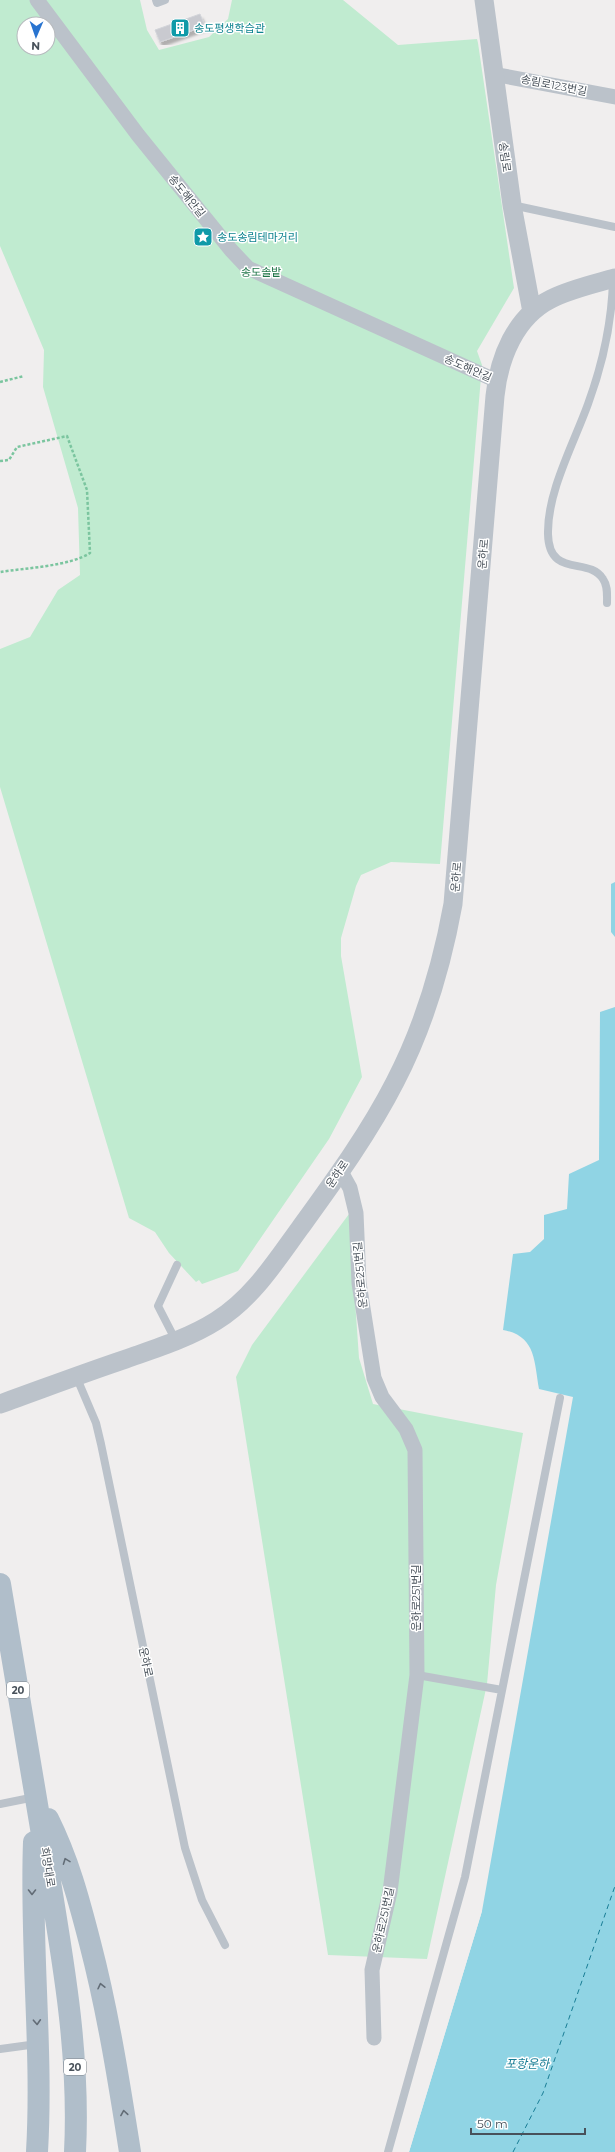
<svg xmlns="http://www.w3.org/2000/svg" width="615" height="2152" viewBox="0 0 615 2152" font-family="Montserrat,'Noto Sans KR',sans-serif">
	<defs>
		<filter id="shadow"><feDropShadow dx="2.5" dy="4.5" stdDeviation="1" flood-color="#0004"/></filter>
	</defs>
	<rect width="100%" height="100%" fill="#f0eeee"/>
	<path fill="#c0ebd0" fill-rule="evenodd" d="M 0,0 L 140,0 L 147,30 L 159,50 L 209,37 L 228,19 L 232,0 L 343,0 L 398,45 L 477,39 L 478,43 L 514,288 L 477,351 L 482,365 L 440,864 L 391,862 L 361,875 L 356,886 L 341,938 L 341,956 L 362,1077 L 329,1139 L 238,1271 L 202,1284 L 199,1280 L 196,1282 L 169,1253 L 155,1232 L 129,1218 L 0,787 L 0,649 L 30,637 L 58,590 L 80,575 L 78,508 L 43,387 L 44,350 L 0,246 ZM 24,24 L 48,24 L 48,48 L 24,48 Z
		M 349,1214 L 359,1358 L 373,1404 L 523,1433 L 496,1585 L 487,1684 L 427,1959 L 328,1955 L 236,1377 L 252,1345 Z"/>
	<path fill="#90d4e4" d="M 615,882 L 615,937 L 611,932 L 611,884 Z
		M 615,1007 L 615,2152 L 409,2152 L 482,1911 L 573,1397 L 539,1389 C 534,1361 536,1336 503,1330 L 513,1254 L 530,1252 L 544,1239 L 544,1215 L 567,1209 L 569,1174 L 599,1160 L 600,1012 Z"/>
	<path fill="#f0eeee" d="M 480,1910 L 482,1911 L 409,2152 L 407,2152 Z"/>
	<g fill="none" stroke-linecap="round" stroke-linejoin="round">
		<path stroke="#187d95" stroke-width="1" stroke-dasharray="5 4" stroke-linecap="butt" d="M 513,2152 L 543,2093 L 615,1886"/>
	</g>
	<path fill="#c9cad0" stroke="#d2d4d9" filter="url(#shadow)" d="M 200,14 L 205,26 L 160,42 L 155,30 Z"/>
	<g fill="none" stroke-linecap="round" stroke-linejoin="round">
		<path stroke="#7bc59f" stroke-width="2.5" stroke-dasharray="3 2" stroke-linecap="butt" d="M 0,382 L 24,376
			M 0,461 L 9,460 L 17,447 L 67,436 L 87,490 L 90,553 C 70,566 26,568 0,572"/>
		<path stroke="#bbc2ca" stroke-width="8" d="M 156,0 L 157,3 L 165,0
			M 512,205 L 615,227
			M 607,603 C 607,595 608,586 603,579 C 589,556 549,579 548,534 C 547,492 574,443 588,404 C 603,363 612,323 613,279
			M 176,1341 L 158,1306 L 177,1265
			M 76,1376 L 96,1423 L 101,1444 L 185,1848 L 202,1900 L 225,1945
			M 417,1675 L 502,1690
			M 0,1804 L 35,1797
			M 0,2049 L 37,2044
			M 388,2152 L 465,1877 L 560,1398"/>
		<path stroke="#bbc2ca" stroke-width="15" d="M 37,0 L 138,135 L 231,250 L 248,268 L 497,381
			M 493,74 L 615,97
			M 340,1170 L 350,1188 L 356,1213 L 359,1283 L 374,1378 L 382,1397 L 406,1429 L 415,1450 L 417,1675 L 390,1892 L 372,1970 L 374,2038"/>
		<path stroke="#bbc2ca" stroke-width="19" d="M 484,0 L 512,205 L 532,312
			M 0,1404 C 42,1389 84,1373 126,1359 C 157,1348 189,1338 216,1321 C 252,1299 276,1261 300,1228 C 334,1181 369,1133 395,1082 C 424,1026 442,965 453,904 L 495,396 C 499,358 515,317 551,299 C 571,289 594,284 615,278"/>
		<path stroke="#b0beca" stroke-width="22" d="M 0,1584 C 16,1677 32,1770 47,1864 C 63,1960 80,2054 75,2152
			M 48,1819 C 68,1859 79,1900 90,1943 C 108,2012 119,2082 130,2152
			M 34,1842 C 30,1946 43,2049 37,2152"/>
	</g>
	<defs><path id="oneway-chevron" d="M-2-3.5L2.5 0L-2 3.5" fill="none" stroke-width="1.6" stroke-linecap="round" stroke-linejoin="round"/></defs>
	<g stroke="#626c76">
		<use href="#oneway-chevron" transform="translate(66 1861) rotate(-111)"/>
		<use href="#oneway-chevron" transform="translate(32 1892) rotate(90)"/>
		<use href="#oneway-chevron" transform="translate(101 1986) rotate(-103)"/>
		<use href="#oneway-chevron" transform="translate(37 2022) rotate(87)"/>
		<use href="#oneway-chevron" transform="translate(124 2113) rotate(-99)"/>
	</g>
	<defs>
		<g id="building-square" transform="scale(1)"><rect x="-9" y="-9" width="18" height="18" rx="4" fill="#0f9aa8" stroke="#fff"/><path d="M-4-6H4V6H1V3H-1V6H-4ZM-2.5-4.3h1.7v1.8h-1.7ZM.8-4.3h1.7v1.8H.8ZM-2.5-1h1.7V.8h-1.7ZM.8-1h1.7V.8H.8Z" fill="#fff"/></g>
		<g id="sight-square" transform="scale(1)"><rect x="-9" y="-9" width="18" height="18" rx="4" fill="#0f9aa8" stroke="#fff"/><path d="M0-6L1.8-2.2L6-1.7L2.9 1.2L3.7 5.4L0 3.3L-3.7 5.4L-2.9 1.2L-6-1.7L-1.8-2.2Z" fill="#fff"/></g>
	</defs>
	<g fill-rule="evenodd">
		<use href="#building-square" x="180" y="28"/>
		<use href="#sight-square" x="203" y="237"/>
	</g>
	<g text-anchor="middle" stroke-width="3" stroke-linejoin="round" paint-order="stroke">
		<g fill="#fff" stroke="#7f858c" stroke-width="1">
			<rect x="7" y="1682" width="22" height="16" rx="3"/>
			<rect x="64" y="2059" width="22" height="16" rx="3"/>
		</g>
		<g font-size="10" font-weight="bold" fill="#48515a">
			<text x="18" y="1694">20</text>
			<text x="75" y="2071">20</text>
		</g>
		<g font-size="11" fill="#0d838f" stroke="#fff" text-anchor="start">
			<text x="194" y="32">송도평생학습관</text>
			<text x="217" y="241">송도송림테마거리</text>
		</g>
		<g font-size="11" fill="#48515a" stroke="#fff">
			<text transform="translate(554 85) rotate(11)" y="4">송림로123번길</text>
			<text transform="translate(505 157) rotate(82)" y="4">송림로</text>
			<text transform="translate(187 196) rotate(51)" y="4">송도해안길</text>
			<text transform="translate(468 368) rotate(24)" y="4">송도해안길</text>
			<text transform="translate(483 554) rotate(-85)" y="4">운하로</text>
			<text transform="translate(456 877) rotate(-85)" y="4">운하로</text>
			<text transform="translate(337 1174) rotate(-56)" y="4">운하로</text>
			<text transform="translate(360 1275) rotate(-95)" y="4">운하로251번길</text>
			<text transform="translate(416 1598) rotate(-90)" y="4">운하로251번길</text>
			<text transform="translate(146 1662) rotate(78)" y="4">운하로</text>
			<text transform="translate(48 1867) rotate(81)" y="4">희망대로</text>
			<text transform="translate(383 1920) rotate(-78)" y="4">운하로251번길</text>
		</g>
		<g font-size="11" fill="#1f7548" stroke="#fff">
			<text x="261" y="276">송도솔밭</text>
		</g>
		<g font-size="12" font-style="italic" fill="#187d95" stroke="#fff">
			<text x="527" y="2068">포항운하</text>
		</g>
	</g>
	<g transform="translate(36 36) rotate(182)"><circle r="19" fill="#ffffff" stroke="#b6b9bd"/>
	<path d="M0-3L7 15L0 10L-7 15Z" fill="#2974d0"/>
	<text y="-6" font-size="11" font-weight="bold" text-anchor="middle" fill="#48515a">N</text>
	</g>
	<path d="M471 2128v6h114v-6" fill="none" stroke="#48515a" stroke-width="2"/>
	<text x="477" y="2128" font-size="12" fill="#48515a" stroke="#ffffff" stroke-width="3" paint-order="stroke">50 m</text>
</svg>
